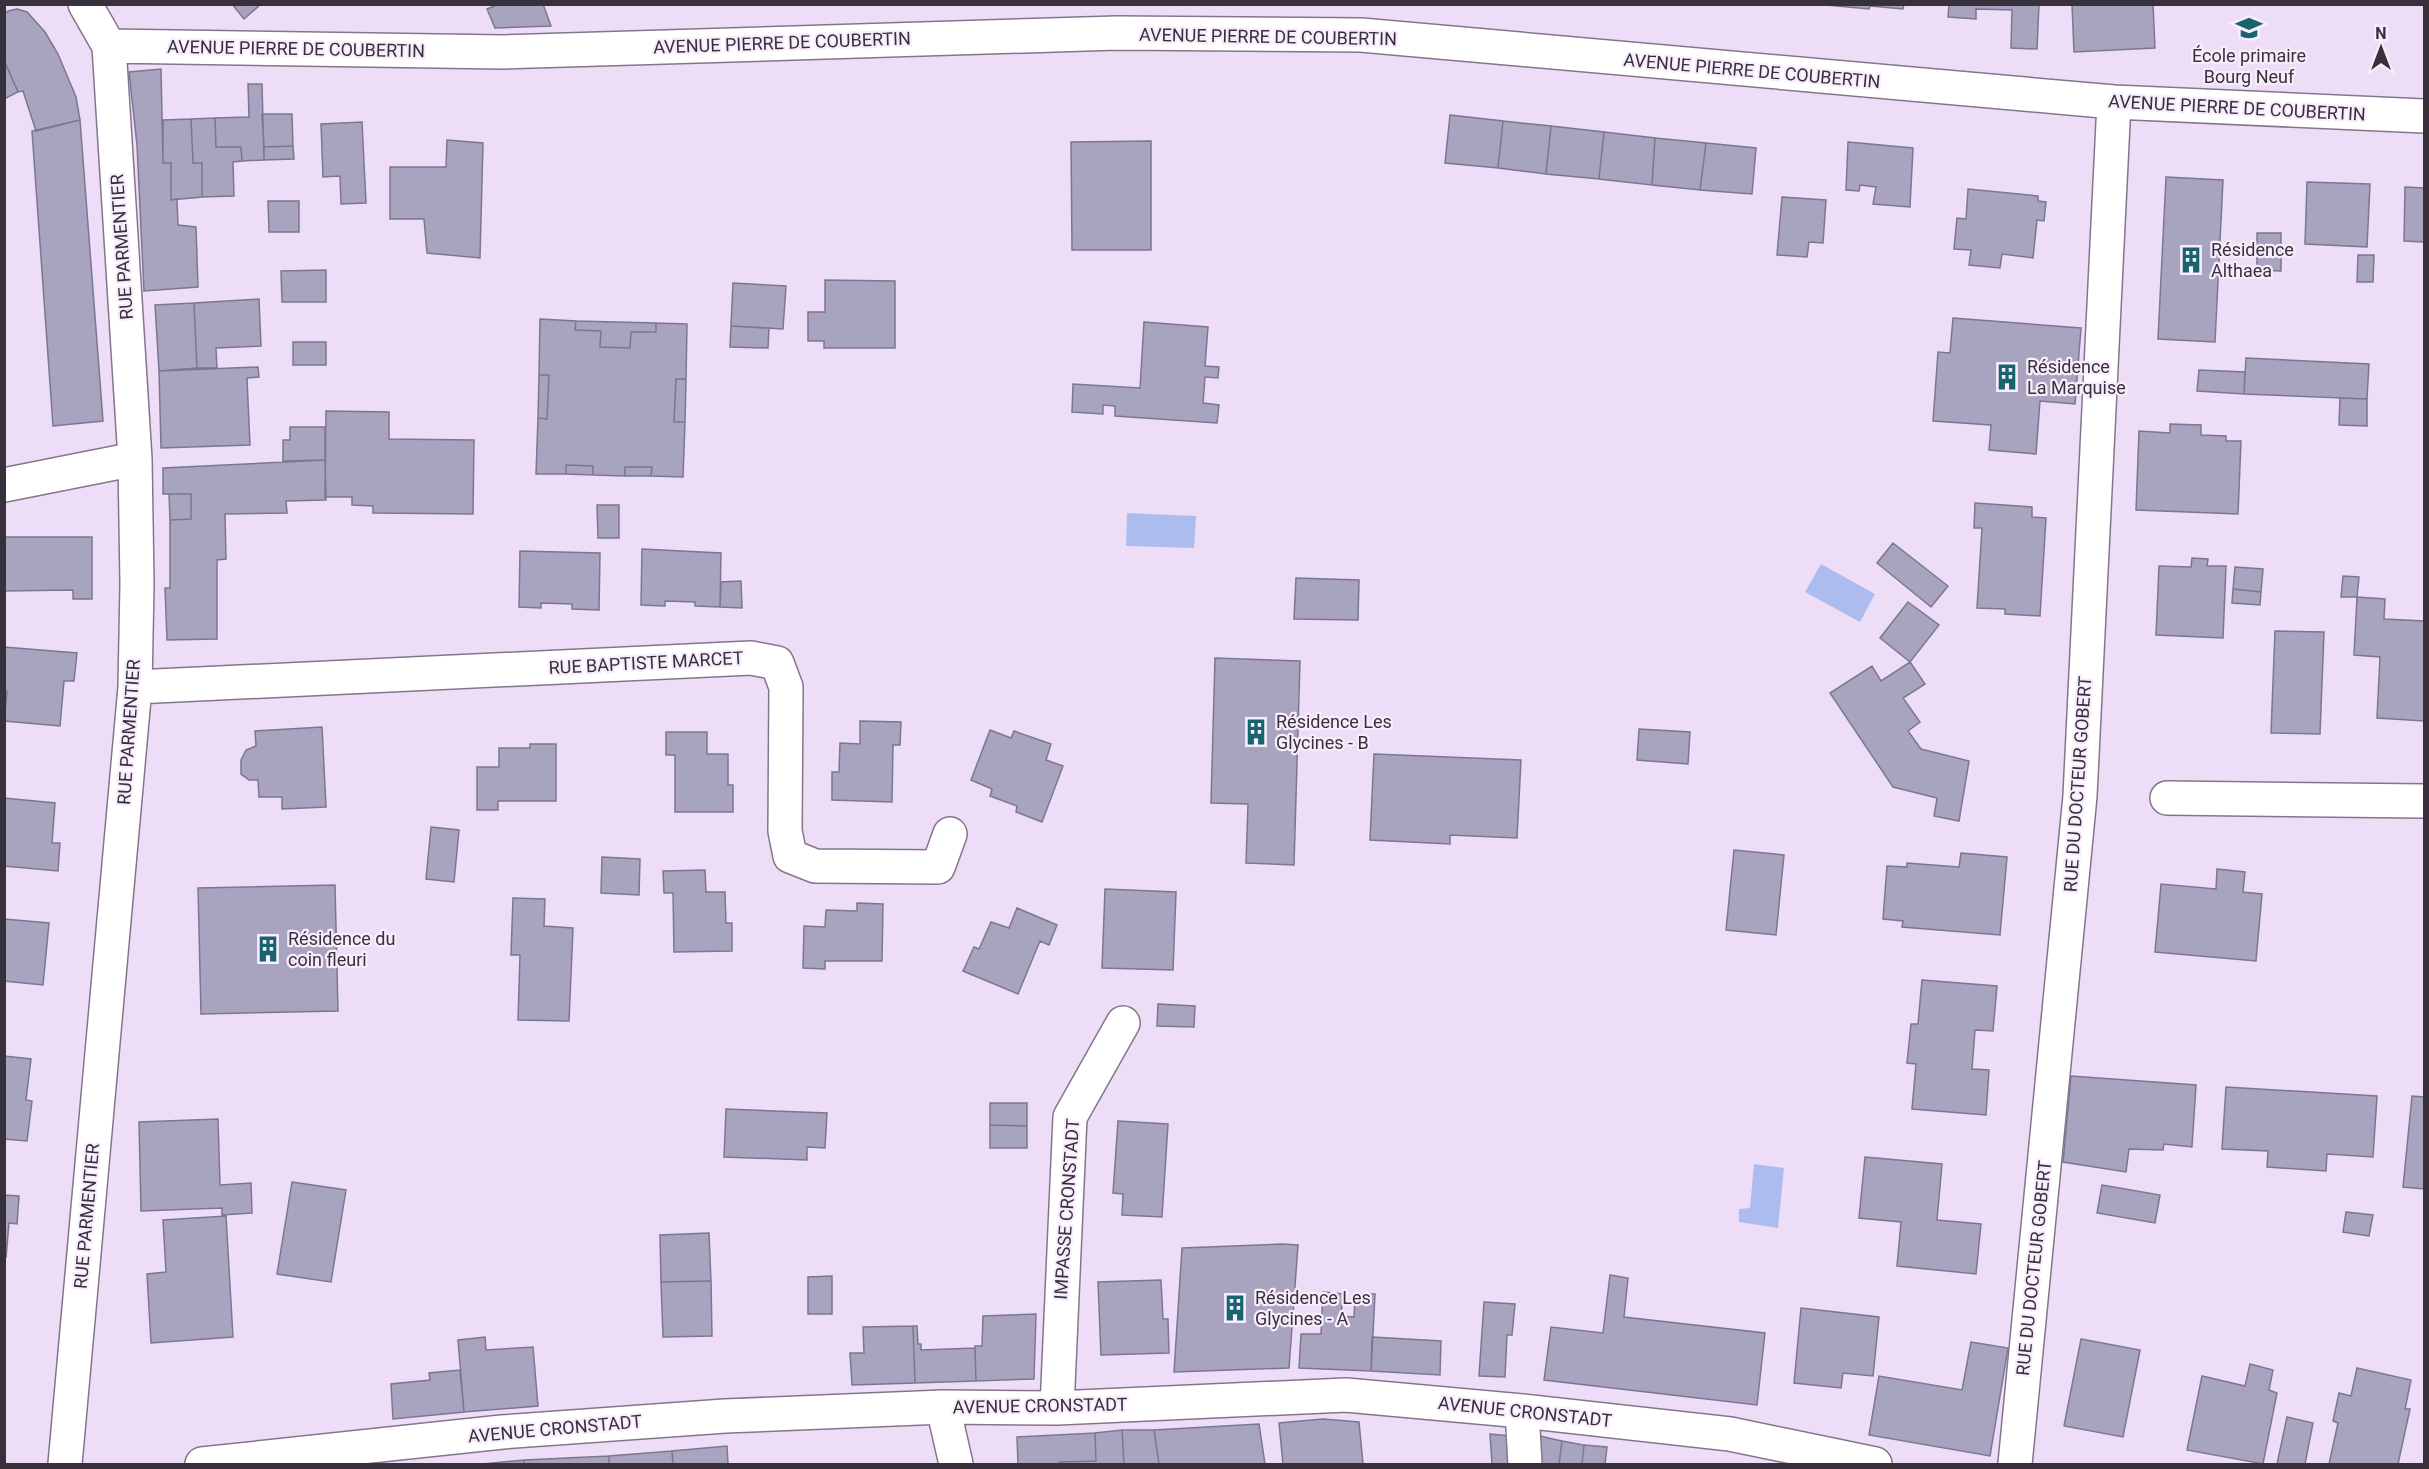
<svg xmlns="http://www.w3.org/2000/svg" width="2429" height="1469" viewBox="0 0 2429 1469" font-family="Roboto,sans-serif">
	<rect width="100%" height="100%" fill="#eeddf6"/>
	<path fill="#adbcef" d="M 1127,513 L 1196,516 L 1194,548 L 1126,546 Z
		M 1821,564 L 1875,594 L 1860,622 L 1805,592 Z
		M 1754,1164 L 1784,1168 L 1778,1228 L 1739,1222 L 1739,1209 L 1750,1208 Z"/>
	<path fill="#a8a3be" stroke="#7c7790" stroke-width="1.5" d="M 232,4 L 261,4 L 244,19 Z
		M 499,4 L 543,4 L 551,26 L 495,28 L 487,9 Z
		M 1815,4 L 1904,4 L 1903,9 L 1870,6 L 1869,9 Z
		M 1949,4 L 2039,4 L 2037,49 L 2011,48 L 2012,10 L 1976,9 L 1976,19 L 1948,17 Z
		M 2072,4 L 2153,4 L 2155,48 L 2074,52 Z
		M 17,9 L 27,12 L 45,32 L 58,54 L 76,97 L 80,120 L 36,131 L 23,91 L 18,92 L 4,60 L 4,14 L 8,11 Z
		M 4,60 L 18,92 L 4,99 Z
		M 161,69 L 163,163 L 171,163 L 171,200 L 177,199 L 178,225 L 196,227 L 198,287 L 144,291 L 137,145 L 129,72 Z
		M 248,84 L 262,84 L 264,160 L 242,161 L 241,147 L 216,147 L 215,118 L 249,117 Z
		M 262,114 L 292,114 L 293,146 L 264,147 Z
		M 1450,115 L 1503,121 L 1498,168 L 1445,163 Z
		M 215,118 L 216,147 L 241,147 L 242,161 L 233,162 L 234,196 L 202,197 L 202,163 L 193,163 L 191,119 Z
		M 191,119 L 193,163 L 202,163 L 202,197 L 171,200 L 171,163 L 163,163 L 163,120 Z
		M 80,120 L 103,421 L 53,426 L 32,131 Z
		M 1503,121 L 1551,126 L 1546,174 L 1498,168 Z
		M 362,122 L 366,203 L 341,204 L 340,176 L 323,177 L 321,124 Z
		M 1551,126 L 1604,132 L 1599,179 L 1546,174 Z
		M 1604,132 L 1655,138 L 1652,185 L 1599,179 Z
		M 1655,138 L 1706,143 L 1700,190 L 1652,185 Z
		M 447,140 L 483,143 L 480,258 L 427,253 L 424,219 L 390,219 L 390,167 L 446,167 Z
		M 1151,141 L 1151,250 L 1072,250 L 1071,142 Z
		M 1848,142 L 1913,148 L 1910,207 L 1873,204 L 1876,187 L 1860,185 L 1859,191 L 1846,190 Z
		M 1706,143 L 1756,148 L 1752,194 L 1700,190 Z
		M 293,146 L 294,159 L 264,160 L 264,147 Z
		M 2166,177 L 2223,180 L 2215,342 L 2158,339 Z
		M 2307,182 L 2370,184 L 2367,247 L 2305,244 Z
		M 2405,187 L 2424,188 L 2424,242 L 2404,241 Z
		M 1968,189 L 2038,196 L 2038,201 L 2046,202 L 2044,221 L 2037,220 L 2033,258 L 2002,254 L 2000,268 L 1969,265 L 1971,250 L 1954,249 L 1957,218 L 1966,219 Z
		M 1782,197 L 1826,200 L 1823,243 L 1809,242 L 1807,257 L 1777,255 Z
		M 268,201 L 299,201 L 299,232 L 269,232 Z
		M 2257,233 L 2281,233 L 2281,271 L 2257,270 Z
		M 2358,255 L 2374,255 L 2373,282 L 2357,282 Z
		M 326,270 L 326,302 L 282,302 L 281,271 Z
		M 825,280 L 895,281 L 895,348 L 824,348 L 824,341 L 808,341 L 808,312 L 825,312 Z
		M 733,283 L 786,286 L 783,329 L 731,326 Z
		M 259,299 L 261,346 L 216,348 L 217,368 L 197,368 L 194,303 Z
		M 194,303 L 197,368 L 159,371 L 155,305 Z
		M 1953,318 L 2081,328 L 2075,404 L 2040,401 L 2036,454 L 1989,450 L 1991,425 L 1933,421 L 1938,352 L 1950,353 Z
		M 540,319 L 576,321 L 575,330 L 601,331 L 600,347 L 630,348 L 631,332 L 656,332 L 656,323 L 687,324 L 686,379 L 676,379 L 674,422 L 685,422 L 683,477 L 651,476 L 652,467 L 625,467 L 625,476 L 593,475 L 593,466 L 566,465 L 566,474 L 536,474 L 538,418 L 547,419 L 549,375 L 539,375 Z
		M 576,321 L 656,323 L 656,332 L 631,332 L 630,348 L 600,347 L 601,331 L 575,330 Z
		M 1144,322 L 1208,327 L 1205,366 L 1219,367 L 1218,378 L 1205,377 L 1203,403 L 1219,405 L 1217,423 L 1115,416 L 1115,406 L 1103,405 L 1103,414 L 1072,412 L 1073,384 L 1140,388 Z
		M 731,326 L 769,328 L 768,348 L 730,347 Z
		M 293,342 L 326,342 L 326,365 L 293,365 Z
		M 2246,358 L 2369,364 L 2367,399 L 2244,394 Z
		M 258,367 L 259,377 L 247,378 L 250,445 L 161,448 L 159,371 Z
		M 2199,370 L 2245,372 L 2244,394 L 2197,391 Z
		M 539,375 L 549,375 L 547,419 L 538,418 Z
		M 676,379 L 686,379 L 685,422 L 674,422 Z
		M 2340,398 L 2367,399 L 2367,426 L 2339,425 Z
		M 326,411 L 389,412 L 389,439 L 474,440 L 473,514 L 373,513 L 373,506 L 352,505 L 352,497 L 325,497 Z
		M 2170,424 L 2201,425 L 2201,435 L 2226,436 L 2226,441 L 2241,441 L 2238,514 L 2136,510 L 2139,431 L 2170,433 Z
		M 290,427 L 325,427 L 325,460 L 283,461 L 283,440 L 290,440 Z
		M 325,460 L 326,500 L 286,501 L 287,513 L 225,514 L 226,559 L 217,560 L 217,639 L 167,640 L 165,588 L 170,588 L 170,520 L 191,519 L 191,494 L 163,494 L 163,468 Z
		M 566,465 L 593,466 L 593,475 L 566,474 Z
		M 625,467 L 652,467 L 651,476 L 625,476 Z
		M 169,494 L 191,494 L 191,519 L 170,520 Z
		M 1975,503 L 2032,507 L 2032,517 L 2046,518 L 2040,616 L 2005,614 L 2005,609 L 1977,608 L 1982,528 L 1974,528 Z
		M 597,505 L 619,505 L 619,538 L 598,538 Z
		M 4,537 L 92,537 L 92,599 L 73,599 L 73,590 L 4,591 Z
		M 1893,543 L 1948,586 L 1931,607 L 1877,563 Z
		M 642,549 L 721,553 L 720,607 L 695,606 L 695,602 L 665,601 L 665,606 L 641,605 Z
		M 520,551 L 600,553 L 599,610 L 572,609 L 572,604 L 541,603 L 541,608 L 519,607 Z
		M 2192,558 L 2208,559 L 2207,566 L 2226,566 L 2223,638 L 2156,635 L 2159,566 L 2191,567 Z
		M 2235,567 L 2263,569 L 2261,592 L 2233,589 Z
		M 2343,576 L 2359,577 L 2357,597 L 2341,597 Z
		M 1296,578 L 1359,580 L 1358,620 L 1294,619 Z
		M 741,581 L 742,608 L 720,607 L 721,582 Z
		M 2233,589 L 2261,592 L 2260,605 L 2232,603 Z
		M 2357,597 L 2385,599 L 2384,619 L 2424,621 L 2424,721 L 2377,718 L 2380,657 L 2354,655 Z
		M 1908,602 L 1939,625 L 1910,662 L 1880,638 Z
		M 2275,631 L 2324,632 L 2320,734 L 2271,733 Z
		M 4,647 L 77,653 L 74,681 L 64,681 L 60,726 L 4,721 L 7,691 L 4,690 Z
		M 1215,658 L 1300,661 L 1294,865 L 1246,863 L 1248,804 L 1211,803 Z
		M 1910,662 L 1925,684 L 1903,698 L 1920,722 L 1908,731 L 1921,749 L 1969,761 L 1959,821 L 1934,816 L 1937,798 L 1893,787 L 1830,693 L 1872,666 L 1881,681 Z
		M 860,721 L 901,722 L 900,745 L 893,745 L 892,802 L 832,800 L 832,772 L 839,772 L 840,743 L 860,744 Z
		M 322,727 L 326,807 L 282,809 L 282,797 L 259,797 L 258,780 L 249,780 L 241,774 L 241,760 L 246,750 L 256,746 L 255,731 Z
		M 1639,729 L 1690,732 L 1688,764 L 1637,760 Z
		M 990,730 L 1011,738 L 1014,731 L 1051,744 L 1046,760 L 1063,766 L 1042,822 L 1016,812 L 1017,806 L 990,796 L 992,789 L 971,780 Z
		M 666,732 L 707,732 L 707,754 L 728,754 L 728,785 L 733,785 L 733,812 L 675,812 L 675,755 L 666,755 Z
		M 530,744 L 556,744 L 556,801 L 498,801 L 498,810 L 477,810 L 477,767 L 499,767 L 499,748 L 530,748 Z
		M 1374,754 L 1521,760 L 1517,838 L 1450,835 L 1450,844 L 1370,840 Z
		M 4,798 L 55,803 L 52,843 L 60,843 L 58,871 L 4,866 Z
		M 431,827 L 459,830 L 454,882 L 426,879 Z
		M 1734,850 L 1784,855 L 1776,935 L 1726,930 Z
		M 1961,853 L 2007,857 L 2000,935 L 1902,927 L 1903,921 L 1883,919 L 1887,866 L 1907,867 L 1907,863 L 1959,867 Z
		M 602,857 L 640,859 L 639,895 L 601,893 Z
		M 2217,869 L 2245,872 L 2243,892 L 2262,894 L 2256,961 L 2155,952 L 2161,884 L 2216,889 Z
		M 705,870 L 706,892 L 725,892 L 726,923 L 732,923 L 732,951 L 674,952 L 673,893 L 664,893 L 663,871 Z
		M 335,885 L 338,1011 L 201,1014 L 198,888 Z
		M 1105,889 L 1176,892 L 1173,970 L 1102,968 Z
		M 513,898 L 545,899 L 544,926 L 573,928 L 569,1021 L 518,1020 L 520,955 L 511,955 Z
		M 857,903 L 883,904 L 882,961 L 825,961 L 825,969 L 803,968 L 804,926 L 825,927 L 826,910 L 857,911 Z
		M 1017,908 L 1057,925 L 1049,945 L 1040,941 L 1018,994 L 963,971 L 974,947 L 979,949 L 991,922 L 1009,928 Z
		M 4,919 L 49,923 L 43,985 L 4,981 Z
		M 1922,980 L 1997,986 L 1993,1031 L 1975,1030 L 1972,1069 L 1989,1070 L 1986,1115 L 1912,1109 L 1916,1064 L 1907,1063 L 1911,1024 L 1918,1024 Z
		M 1158,1004 L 1195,1006 L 1194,1027 L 1157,1026 Z
		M 4,1056 L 31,1059 L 26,1100 L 32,1101 L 27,1141 L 4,1139 Z
		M 2071,1076 L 2196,1085 L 2192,1147 L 2164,1144 L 2163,1150 L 2129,1149 L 2126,1172 L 2063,1162 Z
		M 2226,1087 L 2377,1096 L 2373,1157 L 2327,1154 L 2326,1171 L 2267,1167 L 2268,1151 L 2222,1149 Z
		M 2412,1096 L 2424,1097 L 2424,1189 L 2403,1187 Z
		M 990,1103 L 1027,1103 L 1027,1126 L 990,1125 Z
		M 726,1109 L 827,1113 L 825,1148 L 807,1147 L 807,1160 L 724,1157 Z
		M 218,1119 L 220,1185 L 251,1183 L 252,1213 L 222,1215 L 222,1208 L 141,1211 L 139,1122 Z
		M 1118,1121 L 1168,1124 L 1162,1217 L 1122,1215 L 1123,1194 L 1113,1193 Z
		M 990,1125 L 1027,1126 L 1027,1148 L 990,1148 Z
		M 1865,1157 L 1942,1164 L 1937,1220 L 1981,1224 L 1976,1274 L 1897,1266 L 1901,1222 L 1859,1218 Z
		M 292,1182 L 346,1190 L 331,1282 L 277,1274 Z
		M 2102,1185 L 2160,1195 L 2155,1223 L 2097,1213 Z
		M 4,1195 L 19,1196 L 17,1224 L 9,1223 L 6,1258 Z
		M 2346,1212 L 2373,1215 L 2369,1236 L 2343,1232 Z
		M 226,1216 L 233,1337 L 151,1343 L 147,1274 L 166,1272 L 163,1220 Z
		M 709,1233 L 711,1281 L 661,1282 L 660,1235 Z
		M 1282,1244 L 1298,1245 L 1289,1368 L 1174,1372 L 1182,1248 Z
		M 1610,1275 L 1628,1278 L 1624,1317 L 1765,1333 L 1757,1405 L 1544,1380 L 1551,1327 L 1603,1333 Z
		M 832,1276 L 832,1314 L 808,1314 L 808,1277 Z
		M 1161,1280 L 1163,1319 L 1168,1319 L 1169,1353 L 1101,1355 L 1098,1282 Z
		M 711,1281 L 712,1336 L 663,1337 L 661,1282 Z
		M 1323,1292 L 1343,1294 L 1341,1316 L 1354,1317 L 1355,1294 L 1375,1294 L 1371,1371 L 1299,1368 L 1301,1334 L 1321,1334 Z
		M 1484,1302 L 1515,1304 L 1512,1335 L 1507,1335 L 1505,1377 L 1479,1376 Z
		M 1801,1308 L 1879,1317 L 1873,1376 L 1843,1373 L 1841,1388 L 1794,1383 Z
		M 1036,1314 L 1034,1379 L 976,1381 L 975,1346 L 982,1346 L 983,1316 Z
		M 913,1326 L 915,1383 L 852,1385 L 850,1353 L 864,1353 L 863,1327 Z
		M 913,1326 L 917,1326 L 918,1344 L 921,1344 L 921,1350 L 975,1348 L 976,1381 L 915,1383 Z
		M 485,1337 L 486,1350 L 533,1347 L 538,1406 L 464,1412 L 458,1340 Z
		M 1372,1337 L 1441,1341 L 1440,1375 L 1371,1371 Z
		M 2081,1339 L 2140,1350 L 2123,1437 L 2064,1426 Z
		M 1971,1342 L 2008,1348 L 1990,1456 L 1869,1435 L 1879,1376 L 1962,1390 Z
		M 2250,1364 L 2273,1370 L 2269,1390 L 2277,1393 L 2263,1464 L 2187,1450 L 2202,1376 L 2245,1386 Z
		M 2357,1368 L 2411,1380 L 2405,1409 L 2410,1409 L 2398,1464 L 2329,1464 L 2338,1423 L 2333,1421 L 2339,1393 L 2351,1396 Z
		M 460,1370 L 464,1412 L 393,1419 L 391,1384 L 430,1380 L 429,1373 Z
		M 2287,1417 L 2313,1423 L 2305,1464 L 2277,1464 Z
		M 1323,1419 L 1359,1422 L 1363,1464 L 1283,1464 L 1279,1423 Z
		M 1259,1424 L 1265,1464 L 1159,1464 L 1154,1430 Z
		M 1122,1430 L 1154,1430 L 1159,1464 L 1124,1464 Z
		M 1122,1430 L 1124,1464 L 1060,1464 L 1060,1462 L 1096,1461 L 1095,1433 Z
		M 1095,1433 L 1096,1461 L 1060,1462 L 1060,1464 L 1018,1464 L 1017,1437 Z
		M 1490,1434 L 1511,1436 L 1513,1464 L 1492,1464 Z
		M 1540,1436 L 1562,1441 L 1559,1464 L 1541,1464 Z
		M 1562,1441 L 1584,1445 L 1582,1464 L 1559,1464 Z
		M 1584,1445 L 1607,1447 L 1605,1464 L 1582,1464 Z
		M 727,1446 L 728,1464 L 673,1464 L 672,1451 Z
		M 672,1451 L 673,1464 L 609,1464 L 609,1456 Z
		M 609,1456 L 609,1464 L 524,1464 L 524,1460 Z
		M 524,1460 L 524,1464 L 482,1464 Z"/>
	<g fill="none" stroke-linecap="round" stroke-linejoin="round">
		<g stroke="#85758c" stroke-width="36">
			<path id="street" d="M 109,46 L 503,52 L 1117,33 L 1361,35 L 2114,102 L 2424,116
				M 4,485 L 135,459
				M 135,687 L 751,658 L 777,663 L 786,687 L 785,831 L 790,856 L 815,866 L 938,867 L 950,834
				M 2167,798 L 2424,801
				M 943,1407 L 956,1464
				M 1057,1408 L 1070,1117 L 1123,1023
				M 1522,1411 L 1525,1464
				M 65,1464 L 135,687 L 137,584 L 135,459 L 109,46 L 85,4
				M 202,1464 L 502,1432 L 725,1416 L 943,1407 L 1057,1408 L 1346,1395 L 1522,1411 L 1730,1434 L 1875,1464
				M 2015,1464 L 2080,796 L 2114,102"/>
		</g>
		<use href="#street" stroke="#fff" stroke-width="33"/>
	</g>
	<defs>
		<g id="school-bare" transform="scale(2.07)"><path d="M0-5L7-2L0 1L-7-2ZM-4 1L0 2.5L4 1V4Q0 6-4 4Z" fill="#18646e" stroke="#f8edfc" stroke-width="2.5" paint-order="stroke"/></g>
		<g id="building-bare" transform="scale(2.07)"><path d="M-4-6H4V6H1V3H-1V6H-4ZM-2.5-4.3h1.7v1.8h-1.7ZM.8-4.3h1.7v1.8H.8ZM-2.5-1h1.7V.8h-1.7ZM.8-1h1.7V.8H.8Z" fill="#18646e" stroke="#f8edfc" stroke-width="2.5" paint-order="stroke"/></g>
	</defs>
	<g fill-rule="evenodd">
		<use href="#school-bare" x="2249" y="28"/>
		<use href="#building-bare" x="2191" y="260"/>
		<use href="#building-bare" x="2007" y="377"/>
		<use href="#building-bare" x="1256" y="732"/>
		<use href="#building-bare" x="268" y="949"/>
		<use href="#building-bare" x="1235" y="1308"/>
	</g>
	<g text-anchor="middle" stroke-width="4.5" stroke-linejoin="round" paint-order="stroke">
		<g font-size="18" fill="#38313b" stroke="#f8edfc">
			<text transform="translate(1268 37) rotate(1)" y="6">AVENUE PIERRE DE COUBERTIN</text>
			<text transform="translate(782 43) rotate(-2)" y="6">AVENUE PIERRE DE COUBERTIN</text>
			<text transform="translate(296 49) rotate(1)" y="6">AVENUE PIERRE DE COUBERTIN</text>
			<text transform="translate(1752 71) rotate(5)" y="6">AVENUE PIERRE DE COUBERTIN</text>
			<text transform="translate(2237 108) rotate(3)" y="6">AVENUE PIERRE DE COUBERTIN</text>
			<text transform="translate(122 247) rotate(-94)" y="6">RUE PARMENTIER</text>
			<text transform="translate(646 663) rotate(-3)" y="6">RUE BAPTISTE MARCET</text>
			<text transform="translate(129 732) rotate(-86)" y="6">RUE PARMENTIER</text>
			<text transform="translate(2078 784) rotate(-86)" y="6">RUE DU DOCTEUR GOBERT</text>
			<text transform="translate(1067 1209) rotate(-86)" y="6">IMPASSE CRONSTADT</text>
			<text transform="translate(87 1216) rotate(-85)" y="6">RUE PARMENTIER</text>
			<text transform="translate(2034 1268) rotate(-84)" y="6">RUE DU DOCTEUR GOBERT</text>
			<text transform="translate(1040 1406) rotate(-1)" y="6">AVENUE CRONSTADT</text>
			<text transform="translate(1525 1412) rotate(6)" y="6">AVENUE CRONSTADT</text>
			<text transform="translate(555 1429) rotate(-5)" y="6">AVENUE CRONSTADT</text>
		</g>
		<g font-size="18" fill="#38313b" stroke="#f8edfc" text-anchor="start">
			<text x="2249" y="62" text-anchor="middle">École primaire<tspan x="2249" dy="21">Bourg Neuf</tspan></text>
			<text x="2211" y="256">Résidence<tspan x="2211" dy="21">Althaea</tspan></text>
			<text x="2027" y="373">Résidence<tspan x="2027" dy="21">La Marquise</tspan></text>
			<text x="1276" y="728">Résidence Les<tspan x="1276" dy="21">Glycines - B</tspan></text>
			<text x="288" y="945">Résidence du<tspan x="288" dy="21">coin fleuri</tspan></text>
			<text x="1255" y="1304">Résidence Les<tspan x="1255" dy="21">Glycines - A</tspan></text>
		</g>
	</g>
	<rect width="2429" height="1469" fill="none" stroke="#38313b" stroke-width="12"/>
	<g transform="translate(2381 48)" stroke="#f8edfc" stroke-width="4.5" paint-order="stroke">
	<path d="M0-4.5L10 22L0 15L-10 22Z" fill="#38313b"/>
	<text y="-9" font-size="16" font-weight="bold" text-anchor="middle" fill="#38313b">N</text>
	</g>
</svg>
